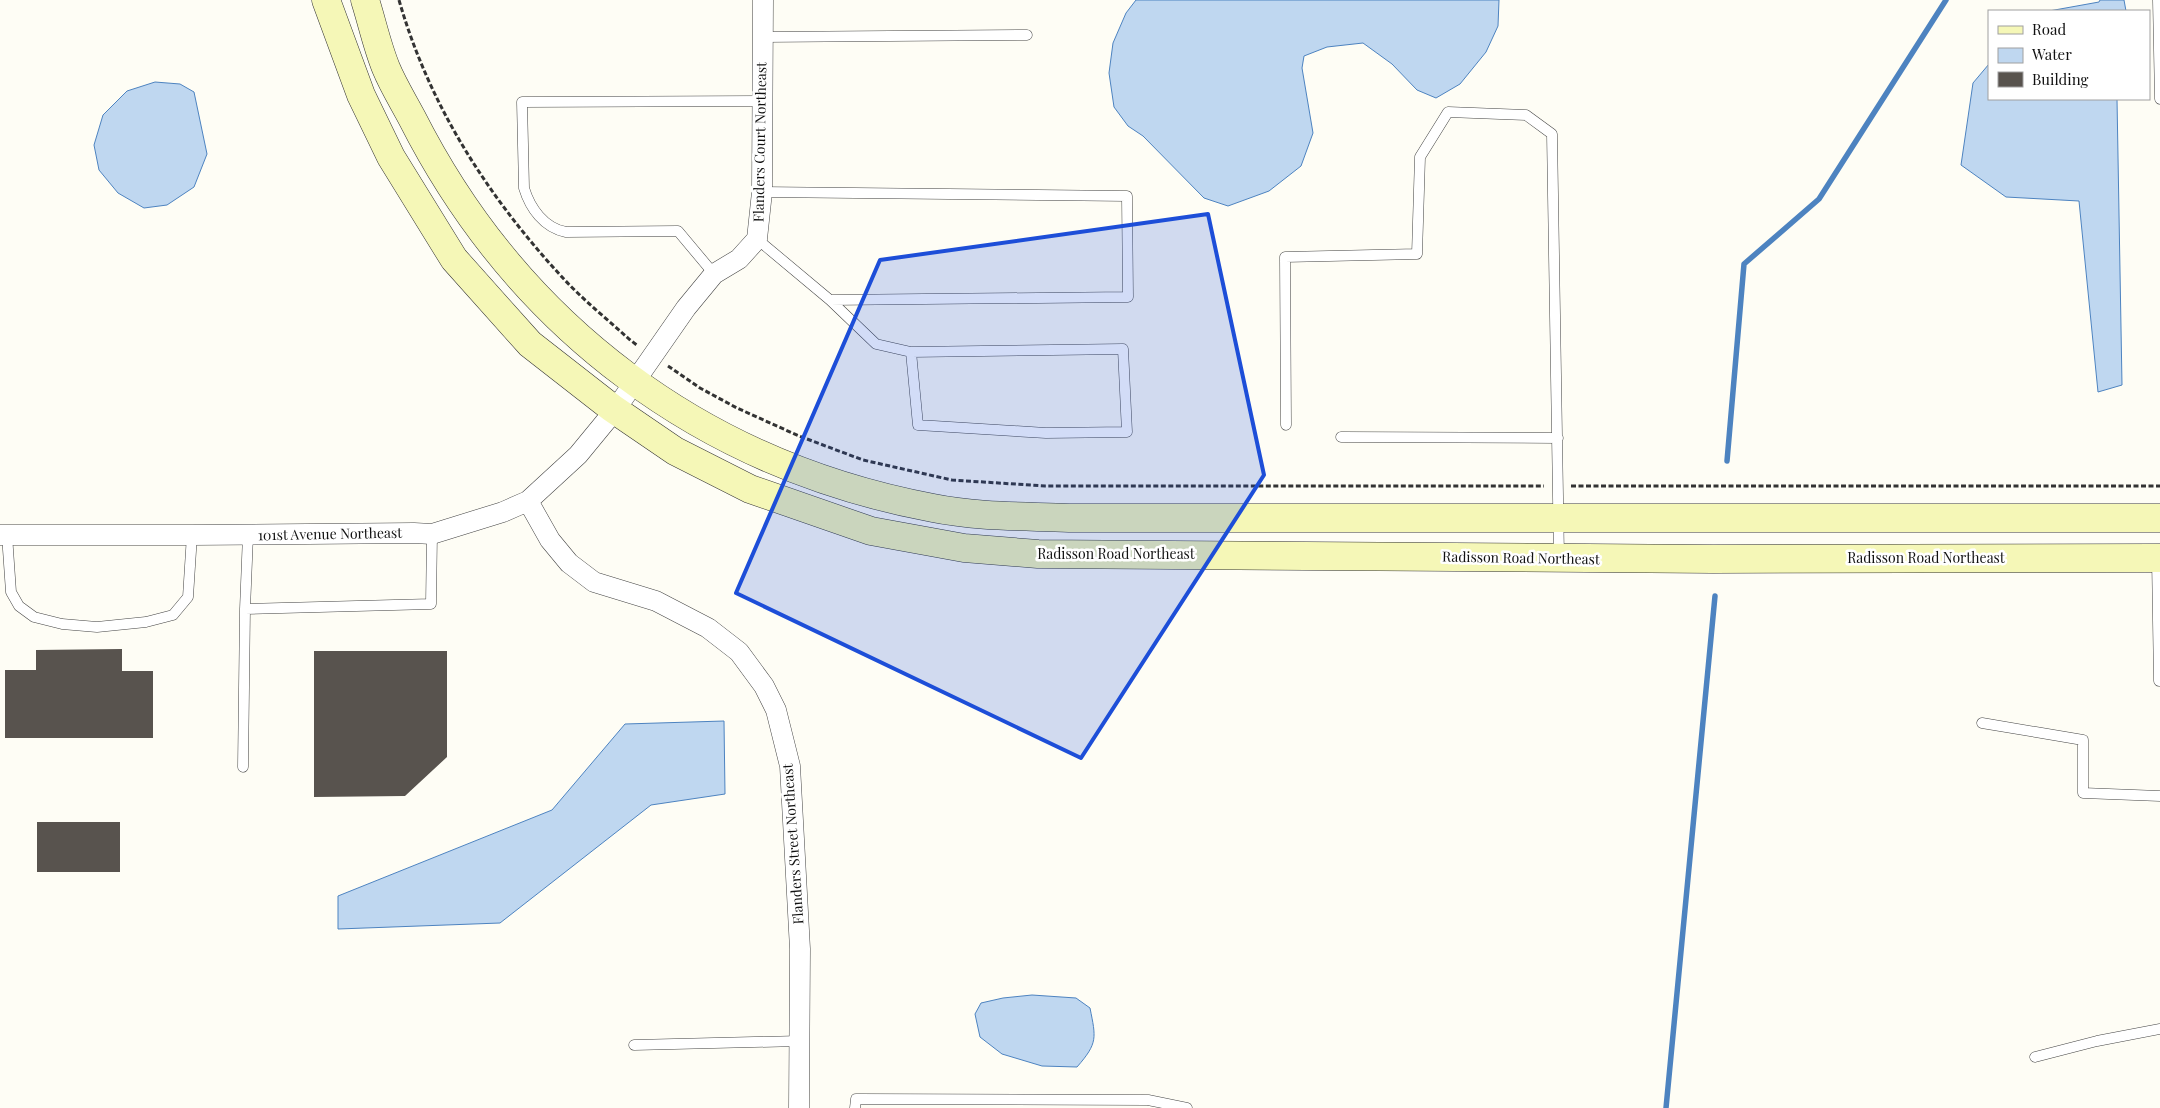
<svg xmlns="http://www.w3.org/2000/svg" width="2160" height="1108" viewBox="0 0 2160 1108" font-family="'Playfair Display',serif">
	<rect width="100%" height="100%" fill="#fefdf5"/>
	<path fill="#bfd7f0" stroke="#4d83c0" d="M 1136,0 L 1499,0 L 1498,26 L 1486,52 L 1460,84 L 1436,98 L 1417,90 L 1392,64 L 1363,43 L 1327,47 L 1304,56 L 1302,68 L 1313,133 L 1301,166 L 1269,191 L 1228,206 L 1204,198 L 1143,136 L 1128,126 L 1114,107 L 1109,73 L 1113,43 L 1126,13 Z
		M 2100,0 L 2124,0 L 2126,11 L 2049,11 L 2099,2 Z
		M 1989,64 L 1989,99 L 2117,99 L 2122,385 L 2098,392 L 2079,201 L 2006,197 L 1961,165 L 1973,83 Z
		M 155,82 L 180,84 L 194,92 L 207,154 L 194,187 L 167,205 L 144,208 L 118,193 L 99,170 L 94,145 L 103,115 L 127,91 Z
		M 724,721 L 725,794 L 651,805 L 500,923 L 338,929 L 338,896 L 552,810 L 625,724 Z
		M 1032,995 L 1076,998 L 1090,1008 C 1096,1038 1098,1043 1077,1067 L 1042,1066 L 1002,1054 L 980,1037 L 975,1014 L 981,1003 L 1003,998 Z"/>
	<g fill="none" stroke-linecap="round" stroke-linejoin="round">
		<path stroke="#4d83c0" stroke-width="5.5" d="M 1727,461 L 1744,264 L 1819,199 L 1946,0
			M 1666,1108 L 1715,596"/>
	</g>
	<path fill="#58534e" d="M 122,649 L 122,671 L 153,671 L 153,738 L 5,738 L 5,670 L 36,670 L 36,650 Z
		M 314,651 L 447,651 L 447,757 L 405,796 L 314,797 Z
		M 37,822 L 120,822 L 120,872 L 37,872 Z"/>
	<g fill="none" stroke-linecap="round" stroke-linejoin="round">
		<g stroke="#444" stroke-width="11">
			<path id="service" d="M 2158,0 L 2160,99
				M 762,37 L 1027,35
				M 762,192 L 1127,196 L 1128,297 L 830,300
				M 757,239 L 830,300 L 876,344 L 911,352 L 918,425 L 1046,433 L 1127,432 L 1123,349 L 911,352
				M 714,274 L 678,231 L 566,232 C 544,228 530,208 524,188 L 522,102 L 762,101
				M 1286,425 L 1285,257 L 1417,254 L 1420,157 L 1448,112 L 1526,115 L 1552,134 L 1559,557
				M 1341,437 L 1558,438
				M 7,535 L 11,592 L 19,606 L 34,617 L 62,624 L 97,627 L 146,622 L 173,615 L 188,597 L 192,535
				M 248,535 L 245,609 L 431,604 L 432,534
				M 2157,559 L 2159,681
				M 1982,723 L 2083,740 L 2083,793 L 2160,796
				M 243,767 L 245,609
				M 634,1045 L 799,1041
				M 2035,1057 L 2097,1041 L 2160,1029
				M 855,1108 L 856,1099 L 1148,1100 L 1187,1108"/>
		</g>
		<g stroke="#444" stroke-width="21">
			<path id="minor" d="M 528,501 L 550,540 L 569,563 L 594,582 L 656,601 L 708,628 L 739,652 L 764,686 L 776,710 L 790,766 L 800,949 L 799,1108
				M 0,535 L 192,535 L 414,533 L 432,534 L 503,512 L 528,501 L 578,455 L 615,410 L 686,308 L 714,274 L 739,259 L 757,239 L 762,192 L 763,0"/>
		</g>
		<g stroke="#333" stroke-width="29">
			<path id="secondary" d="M 326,0 L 361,95 L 391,157 L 454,259 L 530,344 L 612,408 L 675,451 L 750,489 L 871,531 L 964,548 L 1038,554 L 1713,559 L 2160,558
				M 365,0 C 372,22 377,46 386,68 C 393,85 403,101 412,118 C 518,327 703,465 933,508 C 977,517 1024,516 1069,518 L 2160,518"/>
		</g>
		<path stroke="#333" stroke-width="3" stroke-dasharray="5 2.5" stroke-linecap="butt" d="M 399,0 C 429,105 488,197 562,277 C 582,299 607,319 629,339 L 638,346
			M 668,366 L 700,388 L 737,408 L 799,436 L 863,460 L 952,480 L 1045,486 L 1544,486
			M 1571,486 L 2160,486"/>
		<use href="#service" stroke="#fff" stroke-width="10"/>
		<use href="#minor" stroke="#fff" stroke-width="20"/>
		<use href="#secondary" stroke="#f5f7b7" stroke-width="28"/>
	</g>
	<path fill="#1d4ed8" fill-opacity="0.2" stroke="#1d4ed8" stroke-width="4" stroke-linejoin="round" d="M 1208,214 L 1264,475 L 1081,758 L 736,593 L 880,260 Z"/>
	<g text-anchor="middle" stroke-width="5" stroke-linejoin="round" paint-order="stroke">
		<g font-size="14" fill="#111" stroke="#fff">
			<text transform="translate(760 142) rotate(-89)" y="5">Flanders Court Northeast</text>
			<text transform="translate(330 534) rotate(-1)" y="5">101st Avenue Northeast</text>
			<text x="1116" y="559">Radisson Road Northeast</text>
			<text transform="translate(1521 558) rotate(1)" y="5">Radisson Road Northeast</text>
			<text x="1926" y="563">Radisson Road Northeast</text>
			<text transform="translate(793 844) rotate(-94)" y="5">Flanders Street Northeast</text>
		</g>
	</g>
	<rect x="1988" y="10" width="162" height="90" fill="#ffffff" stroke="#a0a0a0"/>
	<rect x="1998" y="26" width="25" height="8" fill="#f5f7b7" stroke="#a0a0a0"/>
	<text x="2032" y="35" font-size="15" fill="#111111">Road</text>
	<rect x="1998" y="48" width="25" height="15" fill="#bfd7f0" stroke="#a0a0a0"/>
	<text x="2032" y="60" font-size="15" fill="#111111">Water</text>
	<rect x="1998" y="72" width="25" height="15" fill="#58534e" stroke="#a0a0a0"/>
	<text x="2032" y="85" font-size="15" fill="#111111">Building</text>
</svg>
